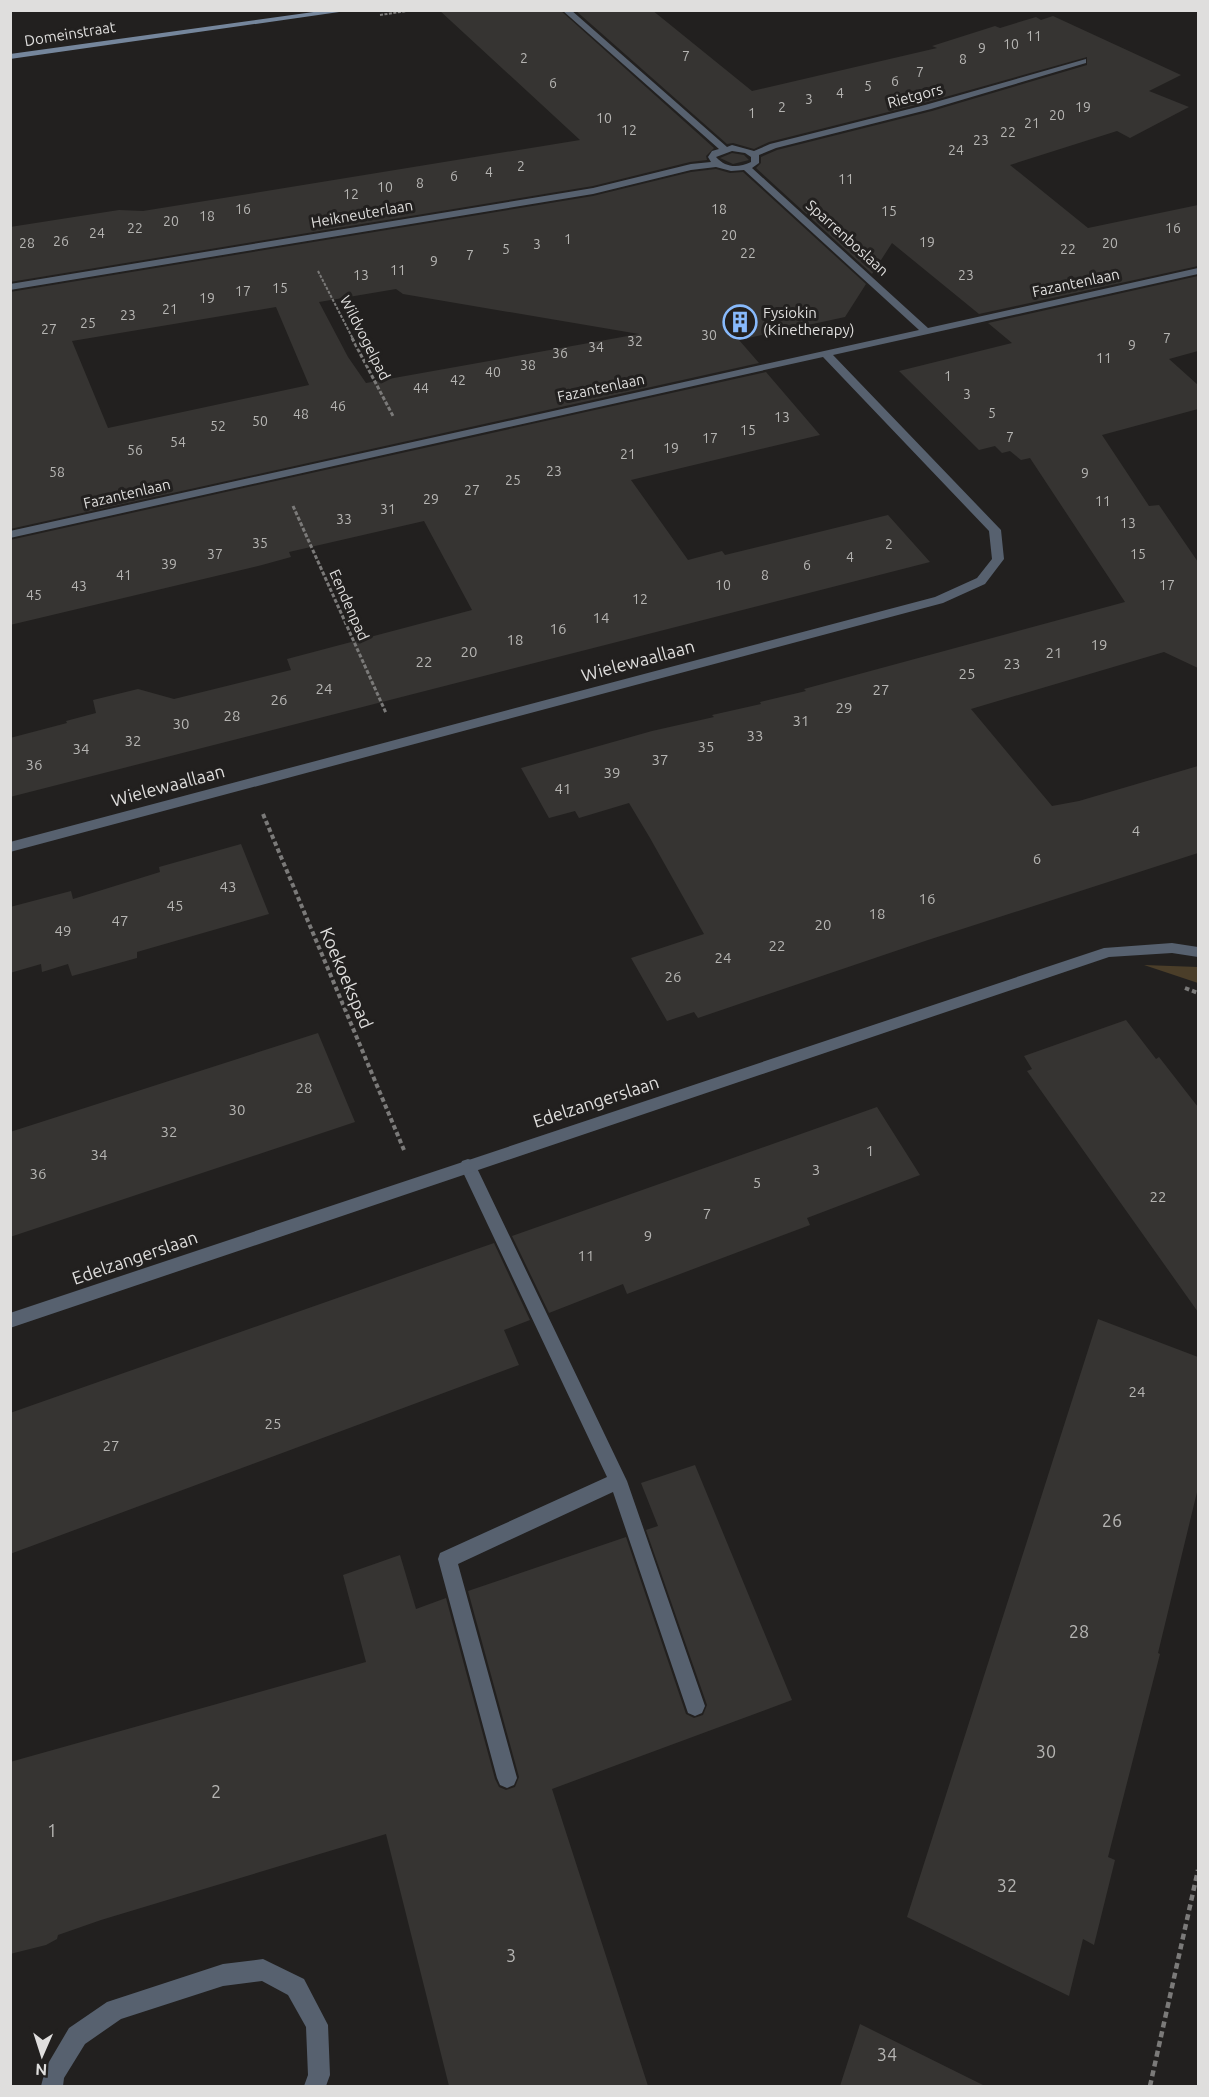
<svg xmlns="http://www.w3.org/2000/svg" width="1209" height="2097" viewBox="0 0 1209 2097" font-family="Ubuntu,sans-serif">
	<rect width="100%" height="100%" fill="#22201f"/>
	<path fill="#4b3e29" d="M 1144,965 L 1198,967 L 1198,983 Z"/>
	<path fill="#363432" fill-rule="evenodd" d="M 439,10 L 560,10 L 714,148 L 706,156 L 707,160 L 690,162 L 593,186 L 10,282 L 10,227 L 119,210 L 143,211 L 580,140 Z
		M 575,10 L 652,10 L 752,91 L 937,48 L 932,46 L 995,26 L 1000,28 L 1036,17 L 1041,20 L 1053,16 L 1181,75 L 1149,91 L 1189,107 L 1130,138 L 1117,131 L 1010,165 L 1088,228 L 1198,205 L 1198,266 L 979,314 L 892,243 L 872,274 L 756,168 L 761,163 L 761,157 L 777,150 L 932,111 L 1087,65 L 1087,57 L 924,103 L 769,142 L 754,149 L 733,143 L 727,144 Z
		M 732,153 L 744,155 L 749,160 L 733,164 L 720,158 Z
		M 716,169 L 730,173 L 743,172 L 866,284 L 845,317 L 739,340 L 759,363 L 10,529 L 10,292 L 593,196 L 691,172 ZM 396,289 L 403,294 L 639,334 L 366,383 L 348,357 L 319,302 ZM 276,307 L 309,385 L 108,428 L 72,341 Z
		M 1198,276 L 1198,351 L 1169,359 L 1198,385 L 1198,409 L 1102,435 L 1149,506 L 1159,505 L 1198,562 L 1198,668 L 1164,652 L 971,709 L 1052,806 L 1079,801 L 1198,766 L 1198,853 L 928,940 L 698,1018 L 694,1012 L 667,1021 L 631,958 L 704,934 L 650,838 L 629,803 L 579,818 L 575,811 L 549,818 L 521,768 L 652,731 L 714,717 L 712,715 L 761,704 L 760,702 L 806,691 L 804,689 L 1125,602 L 1030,458 L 1021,460 L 1010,451 L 1002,453 L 995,446 L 979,450 L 899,371 L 1012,343 L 988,323 Z
		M 766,372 L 820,435 L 631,480 L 688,560 L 722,551 L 725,555 L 888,515 L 930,562 L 10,797 L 10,738 L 67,723 L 66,721 L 96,713 L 93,700 L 138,689 L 174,699 L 291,670 L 287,659 L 472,610 L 424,521 L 289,552 L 291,557 L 262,565 L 10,625 L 10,540 Z
		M 241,844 L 269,914 L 137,952 L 137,958 L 72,976 L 68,964 L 42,972 L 41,964 L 10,973 L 10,907 L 71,891 L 73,899 L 160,872 L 159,867 Z
		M 1126,1020 L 1156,1059 L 1159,1057 L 1198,1107 L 1198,1312 L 1027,1071 L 1032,1069 L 1024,1056 Z
		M 318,1033 L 355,1122 L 10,1237 L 10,1132 Z
		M 877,1107 L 920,1175 L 807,1218 L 810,1225 L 627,1294 L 623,1284 L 549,1313 L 512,1236 Z
		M 494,1243 L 530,1320 L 504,1330 L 519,1365 L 10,1554 L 10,1413 Z
		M 1098,1319 L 1198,1357 L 1198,1488 L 1158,1653 L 1160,1654 L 1108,1857 L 1115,1860 L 1094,1945 L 1083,1939 L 1069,1996 L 907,1917 Z
		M 695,1465 L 792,1700 L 552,1789 L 648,2086 L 449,2086 L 386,1834 L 101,1920 L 58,1935 L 57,1939 L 46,1945 L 10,1954 L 10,1762 L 366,1662 L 343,1575 L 400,1555 L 416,1609 L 446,1598 L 495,1779 L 499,1787 L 506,1790 L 515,1787 L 519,1777 L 468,1591 L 626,1537 L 686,1714 L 694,1718 L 703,1715 L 707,1705 L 646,1530 L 658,1526 L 641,1483 Z
		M 860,2024 L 985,2086 L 840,2086 Z"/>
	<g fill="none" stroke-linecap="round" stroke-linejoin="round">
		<path stroke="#7b7a79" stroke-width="2" stroke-dasharray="3 1.5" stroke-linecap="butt" d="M 380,15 L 414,10
			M 318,271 L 353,339"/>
		<path stroke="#7b7a79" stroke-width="3" stroke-dasharray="4 2" stroke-linecap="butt" d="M 352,338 L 393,416
			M 293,506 L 386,713"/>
		<path stroke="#7b7a79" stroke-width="4" stroke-dasharray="4.5 3" stroke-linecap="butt" d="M 263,814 L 404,1150
			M 1185,988 L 1198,993"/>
		<path stroke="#7b7a79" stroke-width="4.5" stroke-dasharray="6 4" stroke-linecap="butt" d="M 1150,2086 L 1198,1870"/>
		<path fill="#57616f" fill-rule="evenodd" d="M 468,1159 L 474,1161 L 476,1166 L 627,1481 L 705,1706 L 702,1713 L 695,1716 L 688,1713 L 613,1492 L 458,1564 L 517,1778 L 514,1785 L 507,1788 L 500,1785 L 497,1778 L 438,1559 L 440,1553 L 607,1477 L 460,1166 L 462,1161 Z"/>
		<path fill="#57616f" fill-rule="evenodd" d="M 562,10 L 571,10 L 727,147 L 732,145 L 754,151 L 770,144 L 925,105 L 1086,59 L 1086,63 L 931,109 L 776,148 L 759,155 L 759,163 L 752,168 L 928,328 L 1198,268 L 1198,274 L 833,355 L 1001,530 L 1004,559 L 985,584 L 943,603 L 10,852 L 10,842 L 935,597 L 977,578 L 992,559 L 989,531 L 823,357 L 10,538 L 10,531 L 919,330 L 744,170 L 731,171 L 716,167 L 691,170 L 593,194 L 10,290 L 10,284 L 593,188 L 691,164 L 711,162 L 708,157 L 712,151 L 719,149 ZM 732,151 L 745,153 L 751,157 L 751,162 C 738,168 726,168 716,157 Z
			M 1172,943 L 1198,947 L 1198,957 L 1172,953 L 1109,957 L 10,1328 L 10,1313 L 1104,948 Z
			M 263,1959 L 304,1979 L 328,2025 L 330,2075 L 326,2086 L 304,2086 L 308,2075 L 306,2027 L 288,1995 L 262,1981 L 223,1986 L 121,2019 L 85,2044 L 64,2078 L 63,2086 L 41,2086 L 46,2067 L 69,2028 L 107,2002 L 223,1964 Z"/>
		<path fill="#75869c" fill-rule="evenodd" d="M 328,10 L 353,10 L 10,59 L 10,54 Z"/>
	</g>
	<defs>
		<g id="building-ring" transform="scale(1.725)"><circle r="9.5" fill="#22201f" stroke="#88bafc" stroke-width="1.5"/><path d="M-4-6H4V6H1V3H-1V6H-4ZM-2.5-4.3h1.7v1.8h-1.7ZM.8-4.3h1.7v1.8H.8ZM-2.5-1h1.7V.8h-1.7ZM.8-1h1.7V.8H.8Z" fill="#88bafc"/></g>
	</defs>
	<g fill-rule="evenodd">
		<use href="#building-ring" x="740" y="322"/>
	</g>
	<g text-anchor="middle" stroke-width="6" stroke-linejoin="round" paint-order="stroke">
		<g font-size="14" fill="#b5b4b2">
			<text x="1034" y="41">11</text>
			<text x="1011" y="49">10</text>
			<text x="982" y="53">9</text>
			<text x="686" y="61">7</text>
			<text x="524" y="63">2</text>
			<text x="963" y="64">8</text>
			<text x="920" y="77">7</text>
			<text x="895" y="86">6</text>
			<text x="553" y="88">6</text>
			<text x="868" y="91">5</text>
			<text x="840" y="98">4</text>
			<text x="809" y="104">3</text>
			<text x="782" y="112">2</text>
			<text x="1083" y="112">19</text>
			<text x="752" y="118">1</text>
			<text x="1057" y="120">20</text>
			<text x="604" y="123">10</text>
			<text x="1032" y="128">21</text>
			<text x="629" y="135">12</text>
			<text x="1008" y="137">22</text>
			<text x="981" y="145">23</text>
			<text x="956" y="155">24</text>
			<text x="521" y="171">2</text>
			<text x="489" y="177">4</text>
			<text x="454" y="181">6</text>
			<text x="846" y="184">11</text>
			<text x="420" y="188">8</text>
			<text x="385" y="192">10</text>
			<text x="351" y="199">12</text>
			<text x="243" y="214">16</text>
			<text x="719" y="214">18</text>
			<text x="889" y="216">15</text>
			<text x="207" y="221">18</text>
			<text x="171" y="226">20</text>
			<text x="135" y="233">22</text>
			<text x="1173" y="233">16</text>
			<text x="97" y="238">24</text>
			<text x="729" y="240">20</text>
			<text x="568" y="244">1</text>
			<text x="61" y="246">26</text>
			<text x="927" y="247">19</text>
			<text x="27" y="248">28</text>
			<text x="1110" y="248">20</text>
			<text x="537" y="249">3</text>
			<text x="506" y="254">5</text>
			<text x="1068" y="254">22</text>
			<text x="748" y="258">22</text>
			<text x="470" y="260">7</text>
			<text x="434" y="266">9</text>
			<text x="398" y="275">11</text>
			<text x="361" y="280">13</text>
			<text x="966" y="280">23</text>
			<text x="280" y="293">15</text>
			<text x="243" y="296">17</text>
			<text x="207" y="303">19</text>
			<text x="170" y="314">21</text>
			<text x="128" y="320">23</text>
			<text x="88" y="328">25</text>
			<text x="49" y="334">27</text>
			<text x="709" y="340">30</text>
			<text x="1167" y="343">7</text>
			<text x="635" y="346">32</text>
			<text x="1132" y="350">9</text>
			<text x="596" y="352">34</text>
			<text x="560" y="358">36</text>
			<text x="1104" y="363">11</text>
			<text x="528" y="370">38</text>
			<text x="493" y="377">40</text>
			<text x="948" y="381">1</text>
			<text x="458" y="385">42</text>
			<text x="421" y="393">44</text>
			<text x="967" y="399">3</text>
			<text x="338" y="411">46</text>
			<text x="992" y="418">5</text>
			<text x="301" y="419">48</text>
			<text x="782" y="422">13</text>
			<text x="260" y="426">50</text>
			<text x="218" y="431">52</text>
			<text x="748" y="435">15</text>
			<text x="1010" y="442">7</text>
			<text x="710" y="443">17</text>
			<text x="178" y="447">54</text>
			<text x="671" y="453">19</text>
			<text x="135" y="455">56</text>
			<text x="628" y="459">21</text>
			<text x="554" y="476">23</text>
			<text x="57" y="477">58</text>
			<text x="1085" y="478">9</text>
			<text x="513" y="485">25</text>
			<text x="472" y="495">27</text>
			<text x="431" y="504">29</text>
			<text x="1103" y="506">11</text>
			<text x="388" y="514">31</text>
			<text x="344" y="524">33</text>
			<text x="1128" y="528">13</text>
			<text x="260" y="548">35</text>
			<text x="889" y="549">2</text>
			<text x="215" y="559">37</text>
			<text x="1138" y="559">15</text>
			<text x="850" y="562">4</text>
			<text x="169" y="569">39</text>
			<text x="807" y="570">6</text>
			<text x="124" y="580">41</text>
			<text x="765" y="580">8</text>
			<text x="723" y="590">10</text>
			<text x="1167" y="590">17</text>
			<text x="79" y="591">43</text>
			<text x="34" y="600">45</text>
			<text x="640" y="604">12</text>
		</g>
		<g font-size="15" fill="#dfdedd" stroke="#22201f">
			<text transform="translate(70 34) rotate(-9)" y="5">Domeinstraat</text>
			<text transform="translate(915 96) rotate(-15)" y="5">Rietgors</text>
			<text transform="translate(362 214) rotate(-10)" y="5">Heikneuterlaan</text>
			<text transform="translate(847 238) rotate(42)" y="5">Sparrenboslaan</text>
			<text transform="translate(1076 283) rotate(-12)" y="5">Fazantenlaan</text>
			<text transform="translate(365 338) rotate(63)" y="5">Wildvogelpad</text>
			<text transform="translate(601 388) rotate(-12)" y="5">Fazantenlaan</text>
			<text transform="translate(127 494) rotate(-13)" y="5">Fazantenlaan</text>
			<text transform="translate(349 605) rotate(66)" y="5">Eendenpad</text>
		</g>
		<g font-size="15" fill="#dfdedd" stroke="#22201f" text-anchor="start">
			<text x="763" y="318">Fysiokin<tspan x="763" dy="17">(Kinetherapy)</tspan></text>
		</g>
		<g font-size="15" fill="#b5b4b2">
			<text x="601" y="623">14</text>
			<text x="558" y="634">16</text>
			<text x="515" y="645">18</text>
			<text x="1099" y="650">19</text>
			<text x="469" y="657">20</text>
			<text x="1054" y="658">21</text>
			<text x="424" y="667">22</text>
			<text x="1012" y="669">23</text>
			<text x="967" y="679">25</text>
			<text x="324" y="694">24</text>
			<text x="881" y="695">27</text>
			<text x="279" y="705">26</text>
			<text x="844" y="713">29</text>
			<text x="232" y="721">28</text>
			<text x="801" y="726">31</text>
			<text x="181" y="729">30</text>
			<text x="755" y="741">33</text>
			<text x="133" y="746">32</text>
			<text x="706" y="752">35</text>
			<text x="81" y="754">34</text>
			<text x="660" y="765">37</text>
			<text x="34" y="770">36</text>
			<text x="612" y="778">39</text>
			<text x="563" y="794">41</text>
			<text x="1136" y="836">4</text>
			<text x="1037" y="864">6</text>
			<text x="228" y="892">43</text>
			<text x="927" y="904">16</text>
			<text x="175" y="911">45</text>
			<text x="877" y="919">18</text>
			<text x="120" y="926">47</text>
			<text x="823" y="930">20</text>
			<text x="63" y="936">49</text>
			<text x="777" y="951">22</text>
			<text x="723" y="963">24</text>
			<text x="673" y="982">26</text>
			<text x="304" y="1093">28</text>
			<text x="237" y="1115">30</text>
			<text x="169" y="1137">32</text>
			<text x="870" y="1156">1</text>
			<text x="99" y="1160">34</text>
			<text x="816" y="1175">3</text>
			<text x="38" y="1179">36</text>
			<text x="757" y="1188">5</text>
			<text x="1158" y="1202">22</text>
			<text x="707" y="1219">7</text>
			<text x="648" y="1241">9</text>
			<text x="586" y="1261">11</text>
			<text x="1137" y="1397">24</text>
			<text x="273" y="1429">25</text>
			<text x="111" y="1451">27</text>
		</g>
		<g font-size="18" fill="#dfdedd" stroke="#22201f">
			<text transform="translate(638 661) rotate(-15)" y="6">Wielewaallaan</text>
			<text transform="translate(168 786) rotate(-15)" y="6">Wielewaallaan</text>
			<text transform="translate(346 978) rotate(67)" y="6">Koekoekspad</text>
			<text transform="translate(596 1102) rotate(-18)" y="6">Edelzangerslaan</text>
			<text transform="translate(135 1258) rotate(-19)" y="6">Edelzangerslaan</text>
		</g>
		<g font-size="18" fill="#b5b4b2">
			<text x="1112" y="1527">26</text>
			<text x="1079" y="1638">28</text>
			<text x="1046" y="1758">30</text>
			<text x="216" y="1798">2</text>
			<text x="52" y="1837">1</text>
			<text x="1007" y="1892">32</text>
			<text x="511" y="1962">3</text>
			<text x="887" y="2061">34</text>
		</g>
	</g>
	<rect width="1209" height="2097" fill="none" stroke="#dfdedd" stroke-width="24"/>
	<g transform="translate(42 2055) rotate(183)" stroke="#22201f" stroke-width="4.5" paint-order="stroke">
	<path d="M0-4.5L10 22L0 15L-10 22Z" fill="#dfdedd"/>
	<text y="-9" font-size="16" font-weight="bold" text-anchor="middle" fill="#dfdedd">N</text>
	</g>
</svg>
